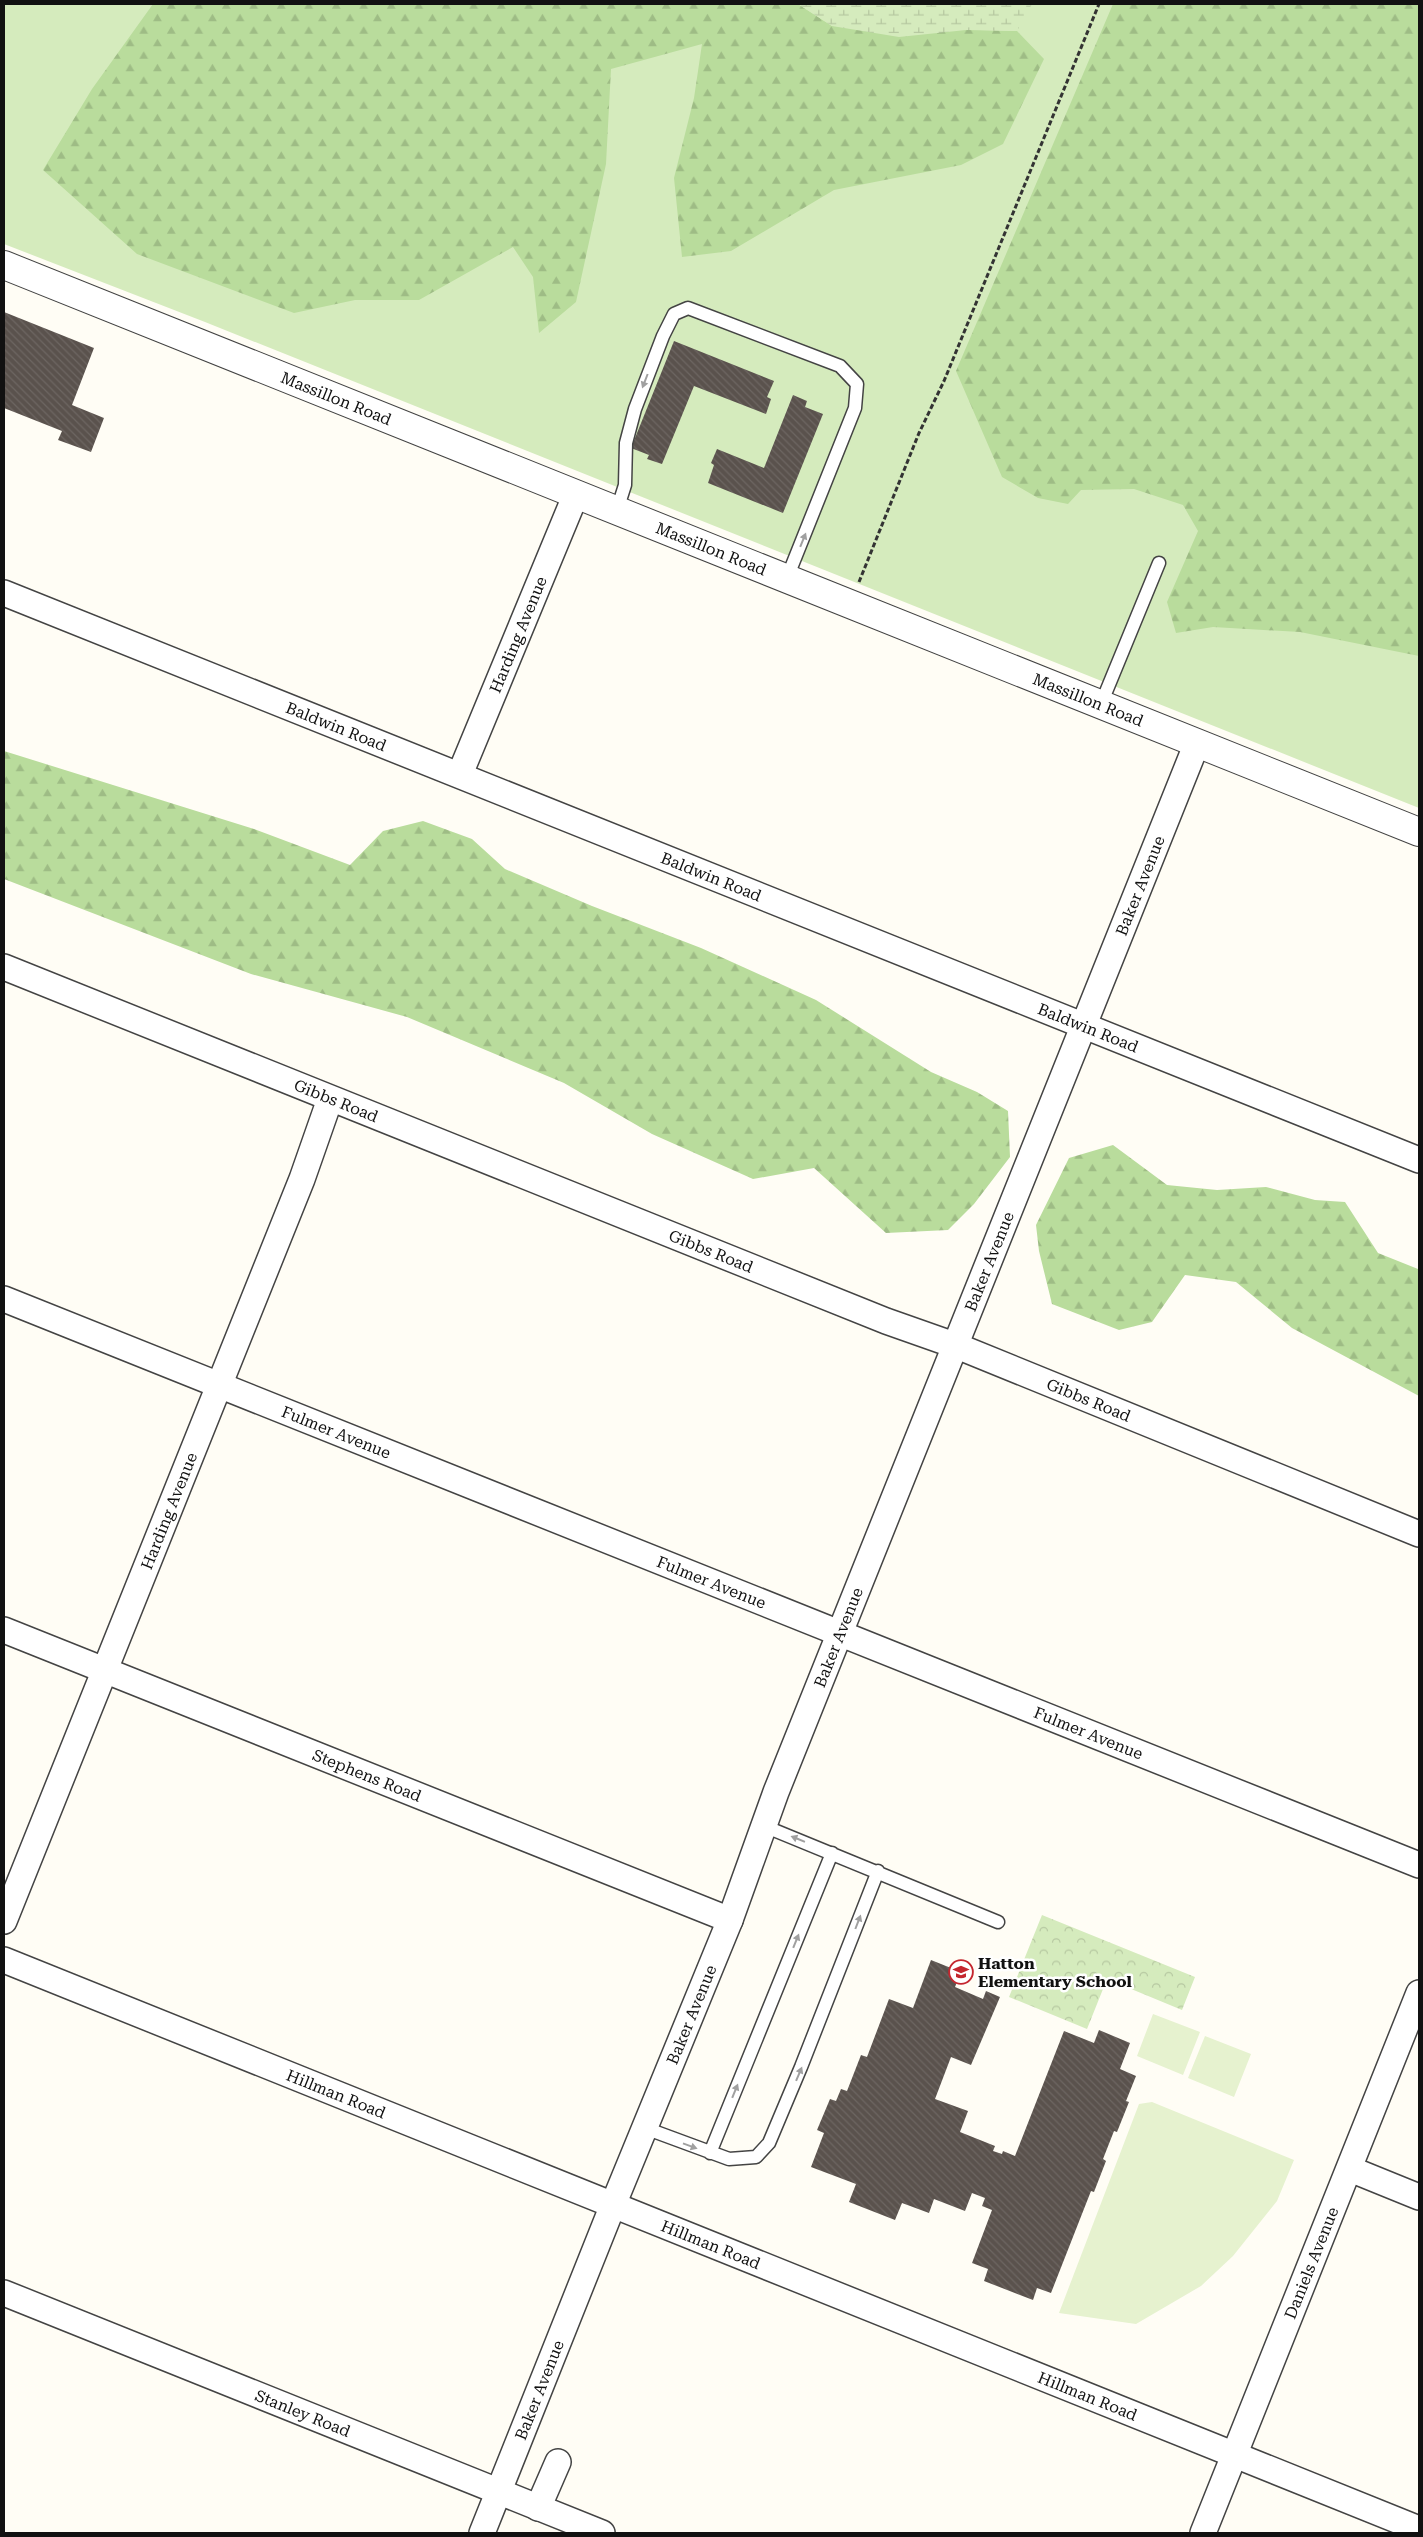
<svg xmlns="http://www.w3.org/2000/svg" width="1423" height="2537" viewBox="0 0 1423 2537" font-family="'Roboto Serif',serif">
	<defs>
		<pattern id="forest-firs" width="22" height="20" patternUnits="userSpaceOnUse" patternTransform="scale(1.25)"><rect width="22" height="20" fill="#b9dc9c"/><path d="M5 1l3.5 6h-7zM16 11l3.5 6h-7z" fill="#9ebc85"/></pattern>
		<pattern id="wetland-marsh" width="20" height="14" patternUnits="userSpaceOnUse" patternTransform="scale(1.25)"><rect width="20" height="14" fill="#d5ebbd"/><path d="M1 5h8M5 5V1M11 12h8M15 12V8" fill="none" stroke="#b6c8a1"/></pattern>
		<pattern id="park-crowns" width="20" height="18" patternUnits="userSpaceOnUse" patternTransform="scale(1.25)"><rect width="20" height="18" fill="#d5ebbd"/><path d="M2 6a3 3 0 1 1 6 0M12 15a3 3 0 1 1 6 0" fill="none" stroke="#b6c8a1"/></pattern>
		<pattern id="building-back-hatch" width="6" height="6" patternUnits="userSpaceOnUse" patternTransform="scale(1.25)"><rect width="6" height="6" fill="#5a524d"/><path d="M-1 5l2 2M0 0l6 6M5-1l2 2" fill="none" stroke="#6d6662"/></pattern>
	</defs>
	<rect width="100%" height="100%" fill="#fffdf5"/>
	<path fill="#d5ebbd" d="M 4,4 L 1419,4 L 1419,808 L 205,322 L 4,244 Z"/>
	<path fill="url(#forest-firs)" d="M 153,4 L 798,4 L 832,26 L 1017,31 L 1044,59 L 1003,144 L 961,165 L 834,190 L 731,251 L 682,257 L 674,178 L 694,98 L 702,44 L 611,69 L 606,164 L 576,302 L 539,333 L 533,277 L 513,247 L 419,300 L 355,300 L 294,313 L 137,254 L 43,170 L 92,89 Z
		M 1113,4 L 1419,5 L 1419,656 L 1300,632 L 1213,627 L 1176,633 L 1167,602 L 1198,531 L 1183,505 L 1134,489 L 1081,490 L 1068,504 L 1038,498 L 1002,477 L 956,371 Z
		M 4,751 L 254,829 L 350,865 L 383,831 L 423,821 L 472,839 L 505,869 L 592,906 L 701,948 L 816,1000 L 931,1072 L 977,1092 L 1008,1111 L 1010,1157 L 974,1204 L 948,1230 L 886,1233 L 814,1168 L 753,1179 L 652,1134 L 564,1083 L 407,1017 L 251,974 L 4,879 Z
		M 1113,1145 L 1167,1185 L 1217,1190 L 1266,1187 L 1315,1200 L 1345,1202 L 1378,1253 L 1418,1269 L 1419,1396 L 1292,1328 L 1236,1282 L 1185,1275 L 1152,1322 L 1119,1330 L 1052,1304 L 1039,1251 L 1036,1225 L 1069,1158 Z"/>
	<path fill="url(#wetland-marsh)" d="M 798,4 L 1032,4 L 1017,31 L 966,30 L 899,37 L 832,26 Z"/>
	<path fill="url(#park-crowns)" d="M 1042,1915 L 1195,1977 L 1182,2010 L 1107,1979 L 1087,2029 L 1009,1997 Z"/>
	<path fill="#e6f2cf" d="M 1153,2014 L 1200,2032 L 1183,2075 L 1137,2056 Z
		M 1205,2036 L 1251,2054 L 1234,2097 L 1188,2078 Z
		M 1152,2102 L 1294,2160 L 1277,2201 L 1233,2256 L 1201,2286 L 1136,2324 L 1059,2313 L 1139,2104 Z"/>
	<path fill="url(#building-back-hatch)" d="M 4,312 L 94,348 L 72,405 L 104,418 L 91,452 L 58,440 L 62,431 L 4,408 Z
		M 674,341 L 774,381 L 767,397 L 771,399 L 766,414 L 694,386 L 662,464 L 647,459 L 649,455 L 631,448 Z
		M 793,395 L 807,401 L 805,407 L 823,414 L 783,513 L 708,483 L 714,465 L 711,463 L 717,449 L 764,468 Z
		M 931,1960 L 961,1972 L 955,1987 L 983,1999 L 986,1991 L 1000,1997 L 971,2065 L 951,2057 L 935,2099 L 968,2111 L 960,2132 L 995,2146 L 993,2151 L 1002,2154 L 1003,2151 L 1015,2156 L 1064,2031 L 1094,2043 L 1099,2030 L 1130,2043 L 1120,2069 L 1136,2076 L 1126,2101 L 1129,2102 L 1117,2132 L 1114,2131 L 1103,2159 L 1106,2161 L 1094,2192 L 1091,2191 L 1051,2293 L 1037,2288 L 1033,2300 L 984,2281 L 988,2269 L 972,2263 L 992,2210 L 982,2206 L 985,2198 L 972,2193 L 965,2211 L 934,2199 L 929,2213 L 902,2203 L 895,2220 L 849,2202 L 856,2184 L 811,2167 L 824,2133 L 817,2130 L 830,2099 L 836,2101 L 841,2089 L 847,2091 L 861,2055 L 867,2057 L 889,1999 L 913,2008 Z"/>
	<g fill="none" stroke-linecap="round" stroke-linejoin="round">
		<g stroke="#444" stroke-width="15">
			<path id="service" d="M 617,510 L 625,485 L 626,443 L 635,409 L 663,336 L 674,314 L 688,308 L 840,366 L 857,384 L 855,408 L 787,578
				M 1101,704 L 1159,563
				M 764,1826 L 998,1922
				M 645,2128 L 729,2159 L 756,2157 L 769,2143 L 801,2067 L 878,1871
				M 710,2153 L 832,1853"/>
		</g>
		<g stroke="#444" stroke-width="28">
			<g id="minor">
				<path id="s1" d="M 4,593 L 1419,1160"/>
				<path id="s2" d="M 460,774 L 576,494"/>
				<path id="s3" d="M 4,967 L 886,1321 L 957,1346 L 1419,1534"/>
				<path id="s4" d="M 4,1299 L 1419,1865"/>
				<path id="s5" d="M 4,1630 L 730,1920"/>
				<path id="s6" d="M 4,1921 L 302,1179 L 330,1099"/>
				<path id="s7" d="M 4,1960 L 1419,2529"/>
				<path d="M 1350,2169 L 1419,2197"/>
				<path id="s8" d="M 4,2293 L 602,2533"/>
				<path d="M 538,2508 L 558,2462"/>
				<path id="s9" d="M 482,2533 L 613,2205 L 730,1920 L 776,1792 L 1197,743"/>
				<path id="s10" d="M 1203,2533 L 1419,1993"/>
			</g>
		</g>
		<g stroke="#444" stroke-width="30">
			<g id="tertiary">
				<path id="s11" d="M 4,265 L 1419,832"/>
			</g>
		</g>
		<path stroke="#333" stroke-width="3" stroke-dasharray="5 2.5" stroke-linecap="butt" d="M 859,582 L 919,433 L 944,381 L 1099,4"/>
		<use href="#service" stroke="#fff" stroke-width="12"/>
		<use href="#minor" stroke="#fff" stroke-width="25"/>
		<use href="#tertiary" stroke="#fff" stroke-width="28"/>
	</g>
	<defs><path id="oneway-solid" d="M-6-.8H1V-3.2L6.5 0L1 3.2V.8H-6Z" transform="scale(1.25)"/></defs>
	<g fill="#a0a0a0">
		<use href="#oneway-solid" transform="translate(645 381) rotate(111)"/>
		<use href="#oneway-solid" transform="translate(803 540) rotate(-68)"/>
		<use href="#oneway-solid" transform="translate(798 1839) rotate(-158)"/>
		<use href="#oneway-solid" transform="translate(858 1922) rotate(-69)"/>
		<use href="#oneway-solid" transform="translate(796 1941) rotate(-68)"/>
		<use href="#oneway-solid" transform="translate(799 2074) rotate(-67)"/>
		<use href="#oneway-solid" transform="translate(735 2091) rotate(-68)"/>
		<use href="#oneway-solid" transform="translate(690 2146) rotate(20)"/>
	</g>
	<defs>
		<g id="school-ring" transform="scale(1.25)"><circle r="9.5" fill="#fff" stroke="#c4262e" stroke-width="1.5"/><path d="M0-5L7-2L0 1L-7-2ZM-4 1L0 2.5L4 1V4Q0 6-4 4Z" fill="#c4262e"/></g>
	</defs>
	<g fill-rule="evenodd">
		<use href="#school-ring" x="961" y="1972"/>
	</g>
	<g text-anchor="middle" stroke-width="5" stroke-linejoin="round" paint-order="stroke">
		<g font-size="16" fill="#111" stroke="#fff">
			<text dy="6" stroke="none"><textPath href="#s11" startOffset="358">Massillon Road</textPath></text>
			<text dy="6" stroke="none"><textPath href="#s11" startOffset="762">Massillon Road</textPath></text>
			<text dy="6" stroke="none"><textPath href="#s2" startOffset="151">Harding Avenue</textPath></text>
			<text dy="6" stroke="none"><textPath href="#s11" startOffset="1168">Massillon Road</textPath></text>
			<text dy="6" stroke="none"><textPath href="#s1" startOffset="358">Baldwin Road</textPath></text>
			<text dy="6" stroke="none"><textPath href="#s1" startOffset="762">Baldwin Road</textPath></text>
			<text dy="6" stroke="none"><textPath href="#s9" startOffset="1774">Baker Avenue</textPath></text>
			<text dy="6" stroke="none"><textPath href="#s1" startOffset="1168">Baldwin Road</textPath></text>
			<text dy="6" stroke="none"><textPath href="#s3" startOffset="358">Gibbs Road</textPath></text>
			<text dy="6" stroke="none"><textPath href="#s3" startOffset="762">Gibbs Road</textPath></text>
			<text dy="6" stroke="none"><textPath href="#s9" startOffset="1369">Baker Avenue</textPath></text>
			<text dy="6" stroke="none"><textPath href="#s3" startOffset="1168">Gibbs Road</textPath></text>
			<text dy="6" stroke="none"><textPath href="#s4" startOffset="358">Fulmer Avenue</textPath></text>
			<text dy="6" stroke="none"><textPath href="#s6" startOffset="442">Harding Avenue</textPath></text>
			<text dy="6" stroke="none"><textPath href="#s4" startOffset="762">Fulmer Avenue</textPath></text>
			<text dy="6" stroke="none"><textPath href="#s9" startOffset="964">Baker Avenue</textPath></text>
			<text dy="6" stroke="none"><textPath href="#s4" startOffset="1168">Fulmer Avenue</textPath></text>
			<text dy="6" stroke="none"><textPath href="#s5" startOffset="391">Stephens Road</textPath></text>
			<text dy="6" stroke="none"><textPath href="#s9" startOffset="559">Baker Avenue</textPath></text>
			<text dy="6" stroke="none"><textPath href="#s7" startOffset="358">Hillman Road</textPath></text>
			<text dy="6" stroke="none"><textPath href="#s7" startOffset="762">Hillman Road</textPath></text>
			<text dy="6" stroke="none"><textPath href="#s10" startOffset="291">Daniels Avenue</textPath></text>
			<text dy="6" stroke="none"><textPath href="#s9" startOffset="154">Baker Avenue</textPath></text>
			<text dy="6" stroke="none"><textPath href="#s7" startOffset="1168">Hillman Road</textPath></text>
			<text dy="6" stroke="none"><textPath href="#s8" startOffset="322">Stanley Road</textPath></text>
		</g>
		<g font-size="16" font-weight="bold" fill="#111" stroke="#fff" text-anchor="start">
			<text x="978" y="1969">Hatton<tspan x="978" dy="18">Elementary School</tspan></text>
		</g>
	</g>
	<rect width="1423" height="2537" fill="none" stroke="#111111" stroke-width="10"/>
</svg>
